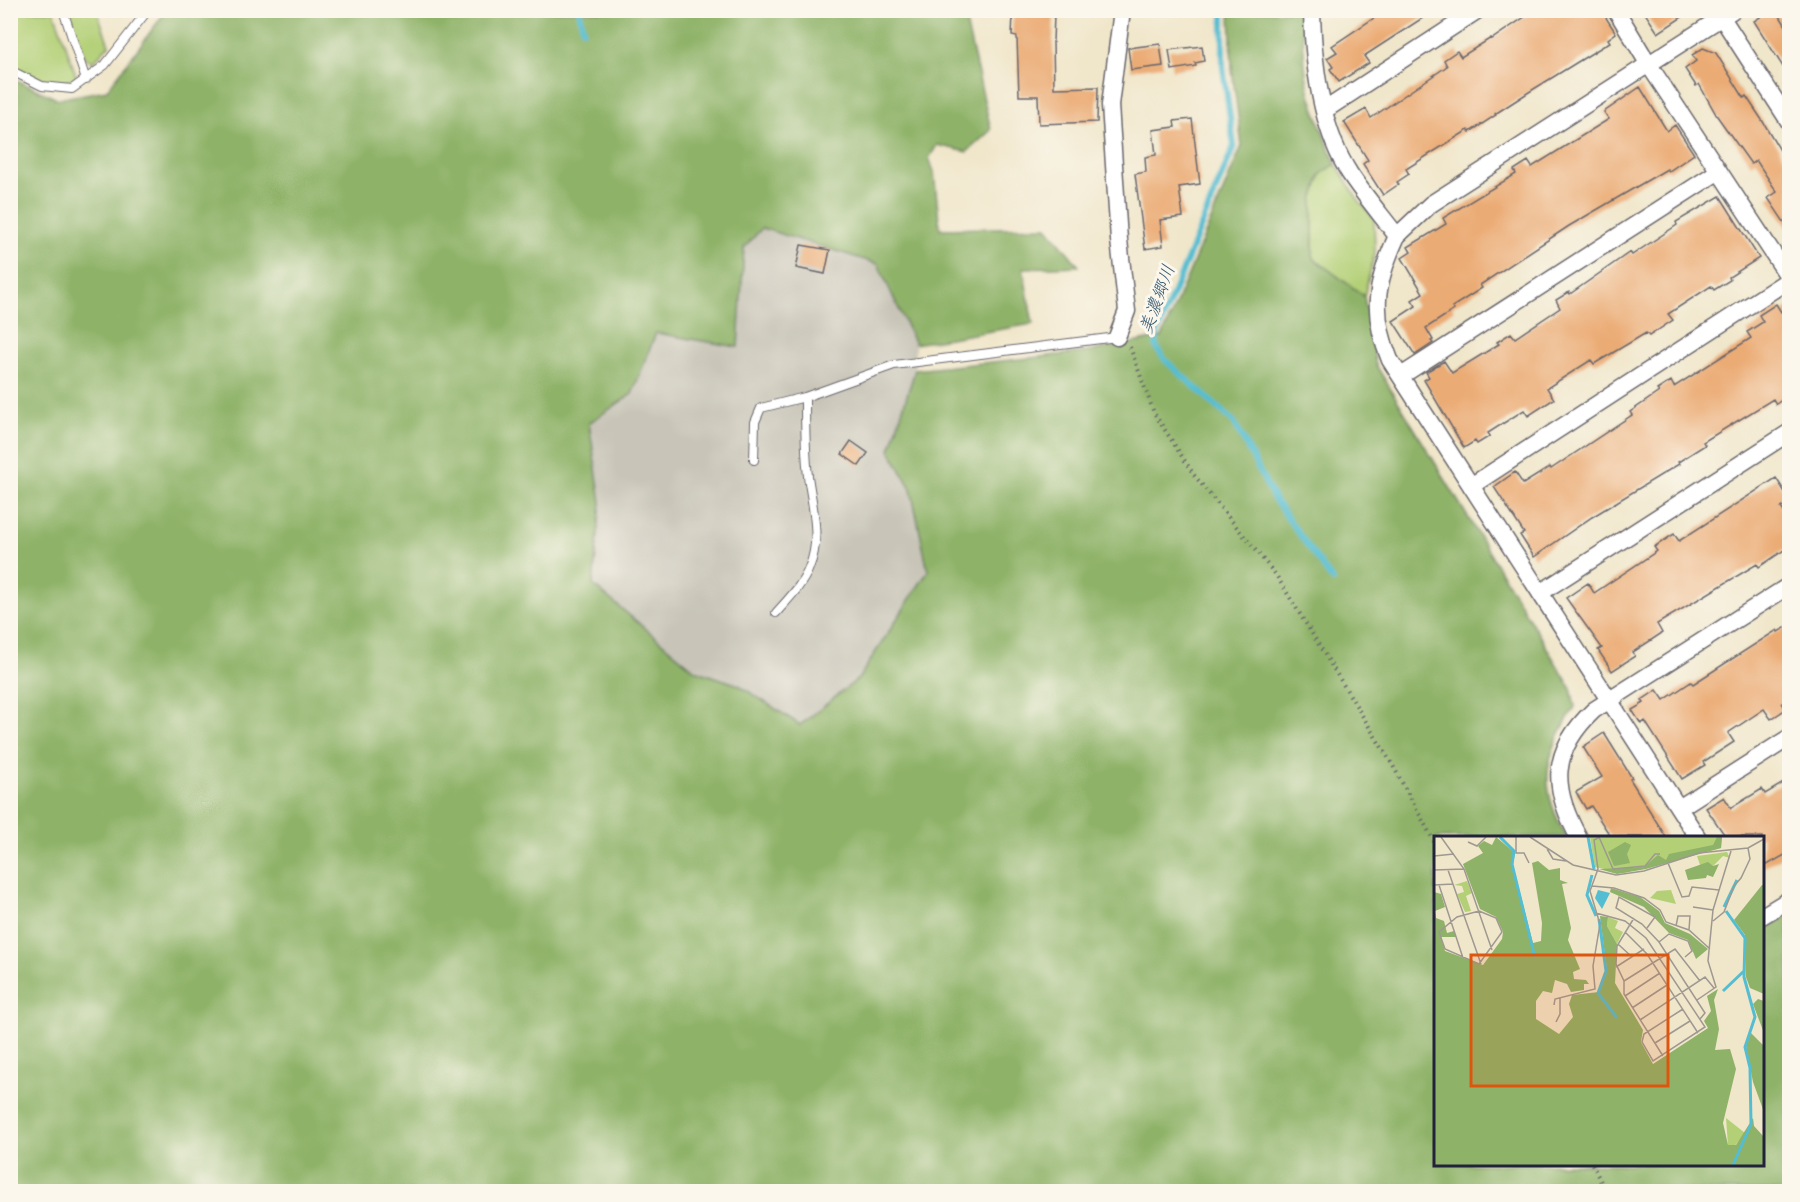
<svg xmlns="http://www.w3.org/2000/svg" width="1800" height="1202" viewBox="0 0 1800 1202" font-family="Kalam,'Klee One',sans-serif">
	<rect width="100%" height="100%" fill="#fbf7ec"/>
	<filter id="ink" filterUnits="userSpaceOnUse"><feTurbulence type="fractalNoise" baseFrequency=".0167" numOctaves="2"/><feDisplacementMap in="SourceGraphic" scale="12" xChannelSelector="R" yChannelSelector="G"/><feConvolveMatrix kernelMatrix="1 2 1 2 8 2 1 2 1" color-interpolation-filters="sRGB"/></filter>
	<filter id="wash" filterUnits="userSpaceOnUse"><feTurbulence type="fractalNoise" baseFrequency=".008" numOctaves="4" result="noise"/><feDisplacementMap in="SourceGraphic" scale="24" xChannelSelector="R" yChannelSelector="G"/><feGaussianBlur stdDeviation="1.35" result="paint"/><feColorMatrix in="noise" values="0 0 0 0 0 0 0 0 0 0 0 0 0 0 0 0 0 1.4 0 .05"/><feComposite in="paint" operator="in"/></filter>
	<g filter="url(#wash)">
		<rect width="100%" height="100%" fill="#f0e6ca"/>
		<path fill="#c8c4b8" d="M 762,228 L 878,264 L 915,344 L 915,370 L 890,450 L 911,489 L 928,571 L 859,678 L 800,725 L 739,685 L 695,670 L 593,585 L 601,502 L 589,423 L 632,394 L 656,333 L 737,347 L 744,248 Z"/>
		<path fill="#b3d077" stroke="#6a7959" stroke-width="1.5" d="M 10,11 L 54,11 L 77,78 C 55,89 31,76 11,65 Z
			M 68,11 L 97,11 L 109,45 L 93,62 L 84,57 Z
			M 1336,164 L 1357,198 L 1374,219 L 1375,253 L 1364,296 L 1313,258 L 1313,200 L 1321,174 Z"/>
		<path fill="#8eb268" stroke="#586a52" stroke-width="1.5" d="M 166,11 L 962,11 L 964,14 L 991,130 L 967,152 L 937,145 L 929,158 L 934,172 L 940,229 L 1047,227 L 1079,266 L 1023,268 L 1033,324 L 915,344 L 878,264 L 762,228 L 744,248 L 738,347 L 656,333 L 632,394 L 589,423 L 601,502 L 593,585 L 695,670 L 739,685 L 800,725 L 859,678 L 928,571 L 911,489 L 890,450 L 915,370 L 1087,352 L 1162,337 L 1242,146 L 1232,70 L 1230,11 L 1303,11 C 1303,38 1303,67 1310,94 C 1317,118 1326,141 1336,164 L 1321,174 L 1313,200 L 1313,258 L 1364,296 L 1376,365 L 1571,688 L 1575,707 C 1544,754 1537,787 1567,837 L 1436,838 L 1436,1164 L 1762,1164 L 1763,932 L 1789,914 L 1789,1191 L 11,1191 L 10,77 L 57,99 L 107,90 Z"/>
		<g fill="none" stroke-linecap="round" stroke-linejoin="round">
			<path stroke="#54bdd1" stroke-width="6" d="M 579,10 L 583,30
				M 1223,10 L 1223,67 L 1234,146 L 1157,333 L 1156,347 L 1166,361 L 1234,422 L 1274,499 L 1333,581"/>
		</g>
		<g id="blocks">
			<path fill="#ebab75" d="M 1386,10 L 1435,10 L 1364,56 L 1369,63 L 1339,82 L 1330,69 L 1333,67 L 1327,58 L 1337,52 L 1332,46 Z
				M 1535,10 L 1601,10 L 1616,33 L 1608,39 L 1610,42 L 1529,92 L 1495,114 L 1496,115 L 1470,132 L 1468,130 L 1406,169 L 1409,174 L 1397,182 L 1399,184 L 1383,195 L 1363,164 L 1368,160 L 1344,122 L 1366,109 L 1371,118 L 1440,71 L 1447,66 L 1444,60 L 1457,51 L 1461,57 L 1491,38 L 1492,39 Z
				M 1643,10 L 1693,10 L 1658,33 Z
				M 1771,10 L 1776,10 L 1790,32 L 1790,78 L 1754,21 Z
				M 1013,13 L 1054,15 L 1053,42 L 1054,88 L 1098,87 L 1097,122 L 1039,124 L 1038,96 L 1019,96 L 1017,37 L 1012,36 Z
				M 1160,44 L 1163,66 L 1131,70 L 1128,48 Z
				M 1202,46 L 1204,61 L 1195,63 L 1196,66 L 1172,70 L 1169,50 Z
				M 1703,48 L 1716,53 L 1744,98 L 1746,96 L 1762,120 L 1790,167 L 1790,231 L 1768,198 L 1777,192 L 1756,160 L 1751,164 L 1717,116 L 1699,84 L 1696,86 L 1685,69 L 1696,61 L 1692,55 Z
				M 1640,87 L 1667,131 L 1675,125 L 1694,154 L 1669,171 L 1667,169 L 1569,226 L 1480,285 L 1482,288 L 1452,307 L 1454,310 L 1426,328 L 1433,340 L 1431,341 L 1433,343 L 1415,355 L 1393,321 L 1416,306 L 1412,300 L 1423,293 L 1402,258 L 1411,252 L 1408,247 L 1446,224 L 1443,218 L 1516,174 L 1514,170 L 1528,161 L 1532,167 L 1609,119 L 1604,112 Z
				M 1192,119 L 1200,184 L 1179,187 L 1183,217 L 1160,220 L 1163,246 L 1145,249 L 1135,174 L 1146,172 L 1145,157 L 1156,155 L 1153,130 L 1175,127 L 1174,121 Z
				M 1720,196 L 1759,258 L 1729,277 L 1730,280 L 1714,290 L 1711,286 L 1668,314 L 1673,320 L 1649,336 L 1646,333 L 1594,364 L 1591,360 L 1547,388 L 1554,399 L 1528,416 L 1524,410 L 1488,433 L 1490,436 L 1477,444 L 1475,441 L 1464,448 L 1424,380 L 1429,377 L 1426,372 L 1444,361 L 1452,373 L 1499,344 L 1497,342 L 1511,333 L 1515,338 L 1560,308 L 1556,300 L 1569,292 L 1570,294 L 1630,252 L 1632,255 L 1677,225 L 1676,222 Z
				M 801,245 L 830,250 L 825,274 L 796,268 Z
				M 1776,304 L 1781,312 L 1790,307 L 1790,394 L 1776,404 L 1773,399 L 1703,442 L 1705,445 L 1678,462 L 1679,464 L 1592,517 L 1534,557 L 1520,535 L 1524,533 L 1494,487 L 1515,472 L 1523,484 L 1550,467 L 1551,469 L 1632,415 L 1630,412 L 1659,392 L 1657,390 L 1671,381 L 1674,387 L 1751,338 L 1747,332 L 1763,322 L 1759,315 Z
				M 851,441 L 868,453 L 859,466 L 842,454 Z
				M 1776,478 L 1790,500 L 1790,503 L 1781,508 L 1790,520 L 1790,546 L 1759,567 L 1757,564 L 1657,624 L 1662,633 L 1633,652 L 1635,656 L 1612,671 L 1598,650 L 1602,648 L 1566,598 L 1588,583 L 1594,593 L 1657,551 L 1654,547 L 1674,534 L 1679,541 Z
				M 1790,625 L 1790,698 L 1782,703 L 1786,709 L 1771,719 L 1764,709 L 1728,733 L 1734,742 L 1703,762 L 1705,765 L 1682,779 L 1645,721 L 1641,724 L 1632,710 L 1644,703 L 1642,700 L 1657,690 L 1664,700 L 1691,682 L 1693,684 L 1777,630 L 1778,632 Z
				M 1604,733 L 1632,778 L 1630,779 L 1666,837 L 1611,837 L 1591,806 L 1586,809 L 1576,792 L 1602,777 L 1583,747 Z
				M 1790,779 L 1790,852 L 1762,868 L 1762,837 L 1726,837 L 1706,808 L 1724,797 L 1731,808 L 1762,789 L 1765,794 Z"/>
		</g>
	</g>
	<g filter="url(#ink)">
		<use href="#blocks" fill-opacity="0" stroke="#6a676d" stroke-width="1.5"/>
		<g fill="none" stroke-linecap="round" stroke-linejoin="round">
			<g stroke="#6a676d" stroke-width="10">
				<path id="lane" d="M 63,10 L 86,80
					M 10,70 L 42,86 L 72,89 L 105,65 L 148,10
					M 754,460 L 755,422 L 761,408 L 805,397 L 894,365 L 1117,337
					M 776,613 C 788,599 802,586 809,568 C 822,538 812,506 808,476 C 805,450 805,423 805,397"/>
			</g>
			<g stroke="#6a676d" stroke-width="19">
				<path id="street" d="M 1312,10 C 1313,63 1320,128 1350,174 C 1364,195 1381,215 1397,236 C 1376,282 1370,312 1390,360 L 1698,838
					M 1616,10 L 1649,65 L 1790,279
					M 1717,10 L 1790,123
					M 1325,110 L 1478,10
					M 1397,236 L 1431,204 L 1733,10
					M 1117,337 L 1127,311 L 1119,240 L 1110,105 L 1122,10
					M 1401,376 L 1719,171
					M 1471,486 L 1790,279
					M 1540,593 L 1790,432
					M 1679,808 L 1790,737
					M 1579,838 C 1551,788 1550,751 1594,710 L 1790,585
					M 1762,916 L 1790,899"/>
			</g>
			<path stroke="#6a676d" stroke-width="4" stroke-dasharray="1.5 4.5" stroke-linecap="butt" d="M 1130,347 L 1154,413 L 1194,475 L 1276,575 L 1392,764 L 1436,845
				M 1592,1164 L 1606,1192"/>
			<use href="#lane" stroke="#fff" stroke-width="8"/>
			<use href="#street" stroke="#fff" stroke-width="16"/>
		</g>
	</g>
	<g text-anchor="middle" stroke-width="6" stroke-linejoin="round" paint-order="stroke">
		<g font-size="18" font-style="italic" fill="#345870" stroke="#fbf7ec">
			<text transform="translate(1157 299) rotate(-70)" y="6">美濃郷川</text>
		</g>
	</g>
	<g transform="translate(1434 836)">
		<rect width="330" height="330" fill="#f0e6ca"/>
		<path d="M 156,1 L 288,1 L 287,12 L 190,37 L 161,31 ZM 293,16 L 296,22 L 289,20 L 279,30 L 266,29 L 263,20 ZM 33,45 L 38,57 L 32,60 L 37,75 L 31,76 L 23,58 L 30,56 L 28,50 L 20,49 ZM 237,54 L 242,68 L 216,62 L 223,55 ZM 174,81 L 184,85 L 181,92 L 189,96 L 183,108 L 173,90 ZM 292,282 L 311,297 L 299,312 L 294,309 Z" fill="#b3d077"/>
		<path d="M 62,1 L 81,17 L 79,29 L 99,107 L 107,105 L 108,87 L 98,27 L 104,25 L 115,34 L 126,32 L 126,44 L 134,47 L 128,48 L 137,92 L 134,104 L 146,133 L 139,136 L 140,143 L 152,144 L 155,148 L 150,148 L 150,154 L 137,156 L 133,148 L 121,144 L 118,157 L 109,155 L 102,165 L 102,183 L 125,198 L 139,181 L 135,168 L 138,159 L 165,156 L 173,135 L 166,80 L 174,81 L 173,90 L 183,108 L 181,147 L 209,194 L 207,206 L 219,228 L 274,192 L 270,185 L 277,175 L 273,160 L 284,153 L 280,164 L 285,193 L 281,214 L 296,213 L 302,233 L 289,287 L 294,309 L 302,309 L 319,282 L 320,290 L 330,301 L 330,329 L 0,329 L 0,56 L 7,58 L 11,71 L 1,75 L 2,82 L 10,85 L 13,97 L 20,95 L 22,101 L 7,101 L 11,115 L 49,129 L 68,103 L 69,96 L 62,81 L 46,73 L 29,28 L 49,17 L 44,10 L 50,5 L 58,9 ZM 283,1 L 288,1 L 287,12 L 212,33 L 183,38 L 165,33 L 210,31 L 224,19 L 232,24 L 235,18 L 279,9 ZM 191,6 L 197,9 L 193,18 L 196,27 L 180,30 L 174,16 ZM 274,26 L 279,30 L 285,28 L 279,41 L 273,39 L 272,42 L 254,44 L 251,34 ZM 328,49 L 330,49 L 330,158 L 316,152 L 312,141 L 311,99 L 300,84 ZM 177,52 L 206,61 L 225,75 L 231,87 L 256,98 L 274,113 L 262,123 L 254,104 L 235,97 L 210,71 L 176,56 ZM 324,163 L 330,165 L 330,197 L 319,168 ZM 317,197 L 330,210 L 330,276 L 319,246 L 312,210 Z" fill="#8eb268"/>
		<path d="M 164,54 L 176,57 L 168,73 L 161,62 Z" fill="#54bdd1"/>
		<path fill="none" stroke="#54bdd1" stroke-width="3" d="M 66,1 L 80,15 L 78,28 L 101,122M 154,1 L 160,33M 158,39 L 153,59 L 162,80M 290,71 L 303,44M 292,75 L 311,102 L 310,141 L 321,181 L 311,211 L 316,232 L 317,288 L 299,329M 165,83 L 172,135 L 164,157 L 183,182M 289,155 L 310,135"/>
		<path fill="none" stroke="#9e9891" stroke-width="1.5" d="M 7,1 L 30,33 L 58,114M 82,1 L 82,17 L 90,17 L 95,27M 96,1 L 139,29 L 182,39 L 210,35 L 265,17 L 314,12 L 330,3M 165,1 L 179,33 L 211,30 L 221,18 L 226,18M 34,6 L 43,10 L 52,1M 113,13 L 119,23 L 132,25M 0,20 L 20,18M 234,27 L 248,61 L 255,60 L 258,51 L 285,54M 0,34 L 30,33M 14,34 L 47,128M 0,49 L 19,48M 5,49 L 29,122M 158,50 L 180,52 L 210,62 L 226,74 L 232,86 L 255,94 L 276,113M 259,71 L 279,74M 45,75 L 62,82 L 68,96 L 45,128 L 11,113 L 5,96 L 23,81 ZM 162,77 L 191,85 L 212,102 L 271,191 L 219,225 L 208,206 L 210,198 L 249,173M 200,82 L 183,110 L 182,128 L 190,145 L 190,158 L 229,220M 279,85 L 290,76 L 300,50 L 307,42 L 316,23 L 314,12M 242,90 L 244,80 L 256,80 L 255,94M 213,92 L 221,81 L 185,61 L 182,72 L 208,88 L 225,106 L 271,177 L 266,183M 191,96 L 213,118 L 264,197M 225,106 L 235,98 L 254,105 L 258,115 L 251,121M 184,108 L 198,121M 182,131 L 210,113M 190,145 L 241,113 L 266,145M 191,160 L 226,137M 263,164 L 282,151 L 274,125 L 279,74 L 297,15M 120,169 L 121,163 L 161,153 L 159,130 L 166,88 L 156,55 L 164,33 L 160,4 L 166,1M 198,172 L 233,149M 206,184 L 271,141 L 280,152M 122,186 L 126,178 L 126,162M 221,207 L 256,185"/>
		<path fill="#de560e" fill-opacity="0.15" stroke="#de560e" stroke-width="3" d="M 37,119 L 234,119 L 234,250 L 37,250 Z"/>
		<rect width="330" height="330" fill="none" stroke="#22223b" stroke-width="3"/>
	</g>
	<rect width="1800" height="1202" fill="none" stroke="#fbf7ec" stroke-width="36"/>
</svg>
